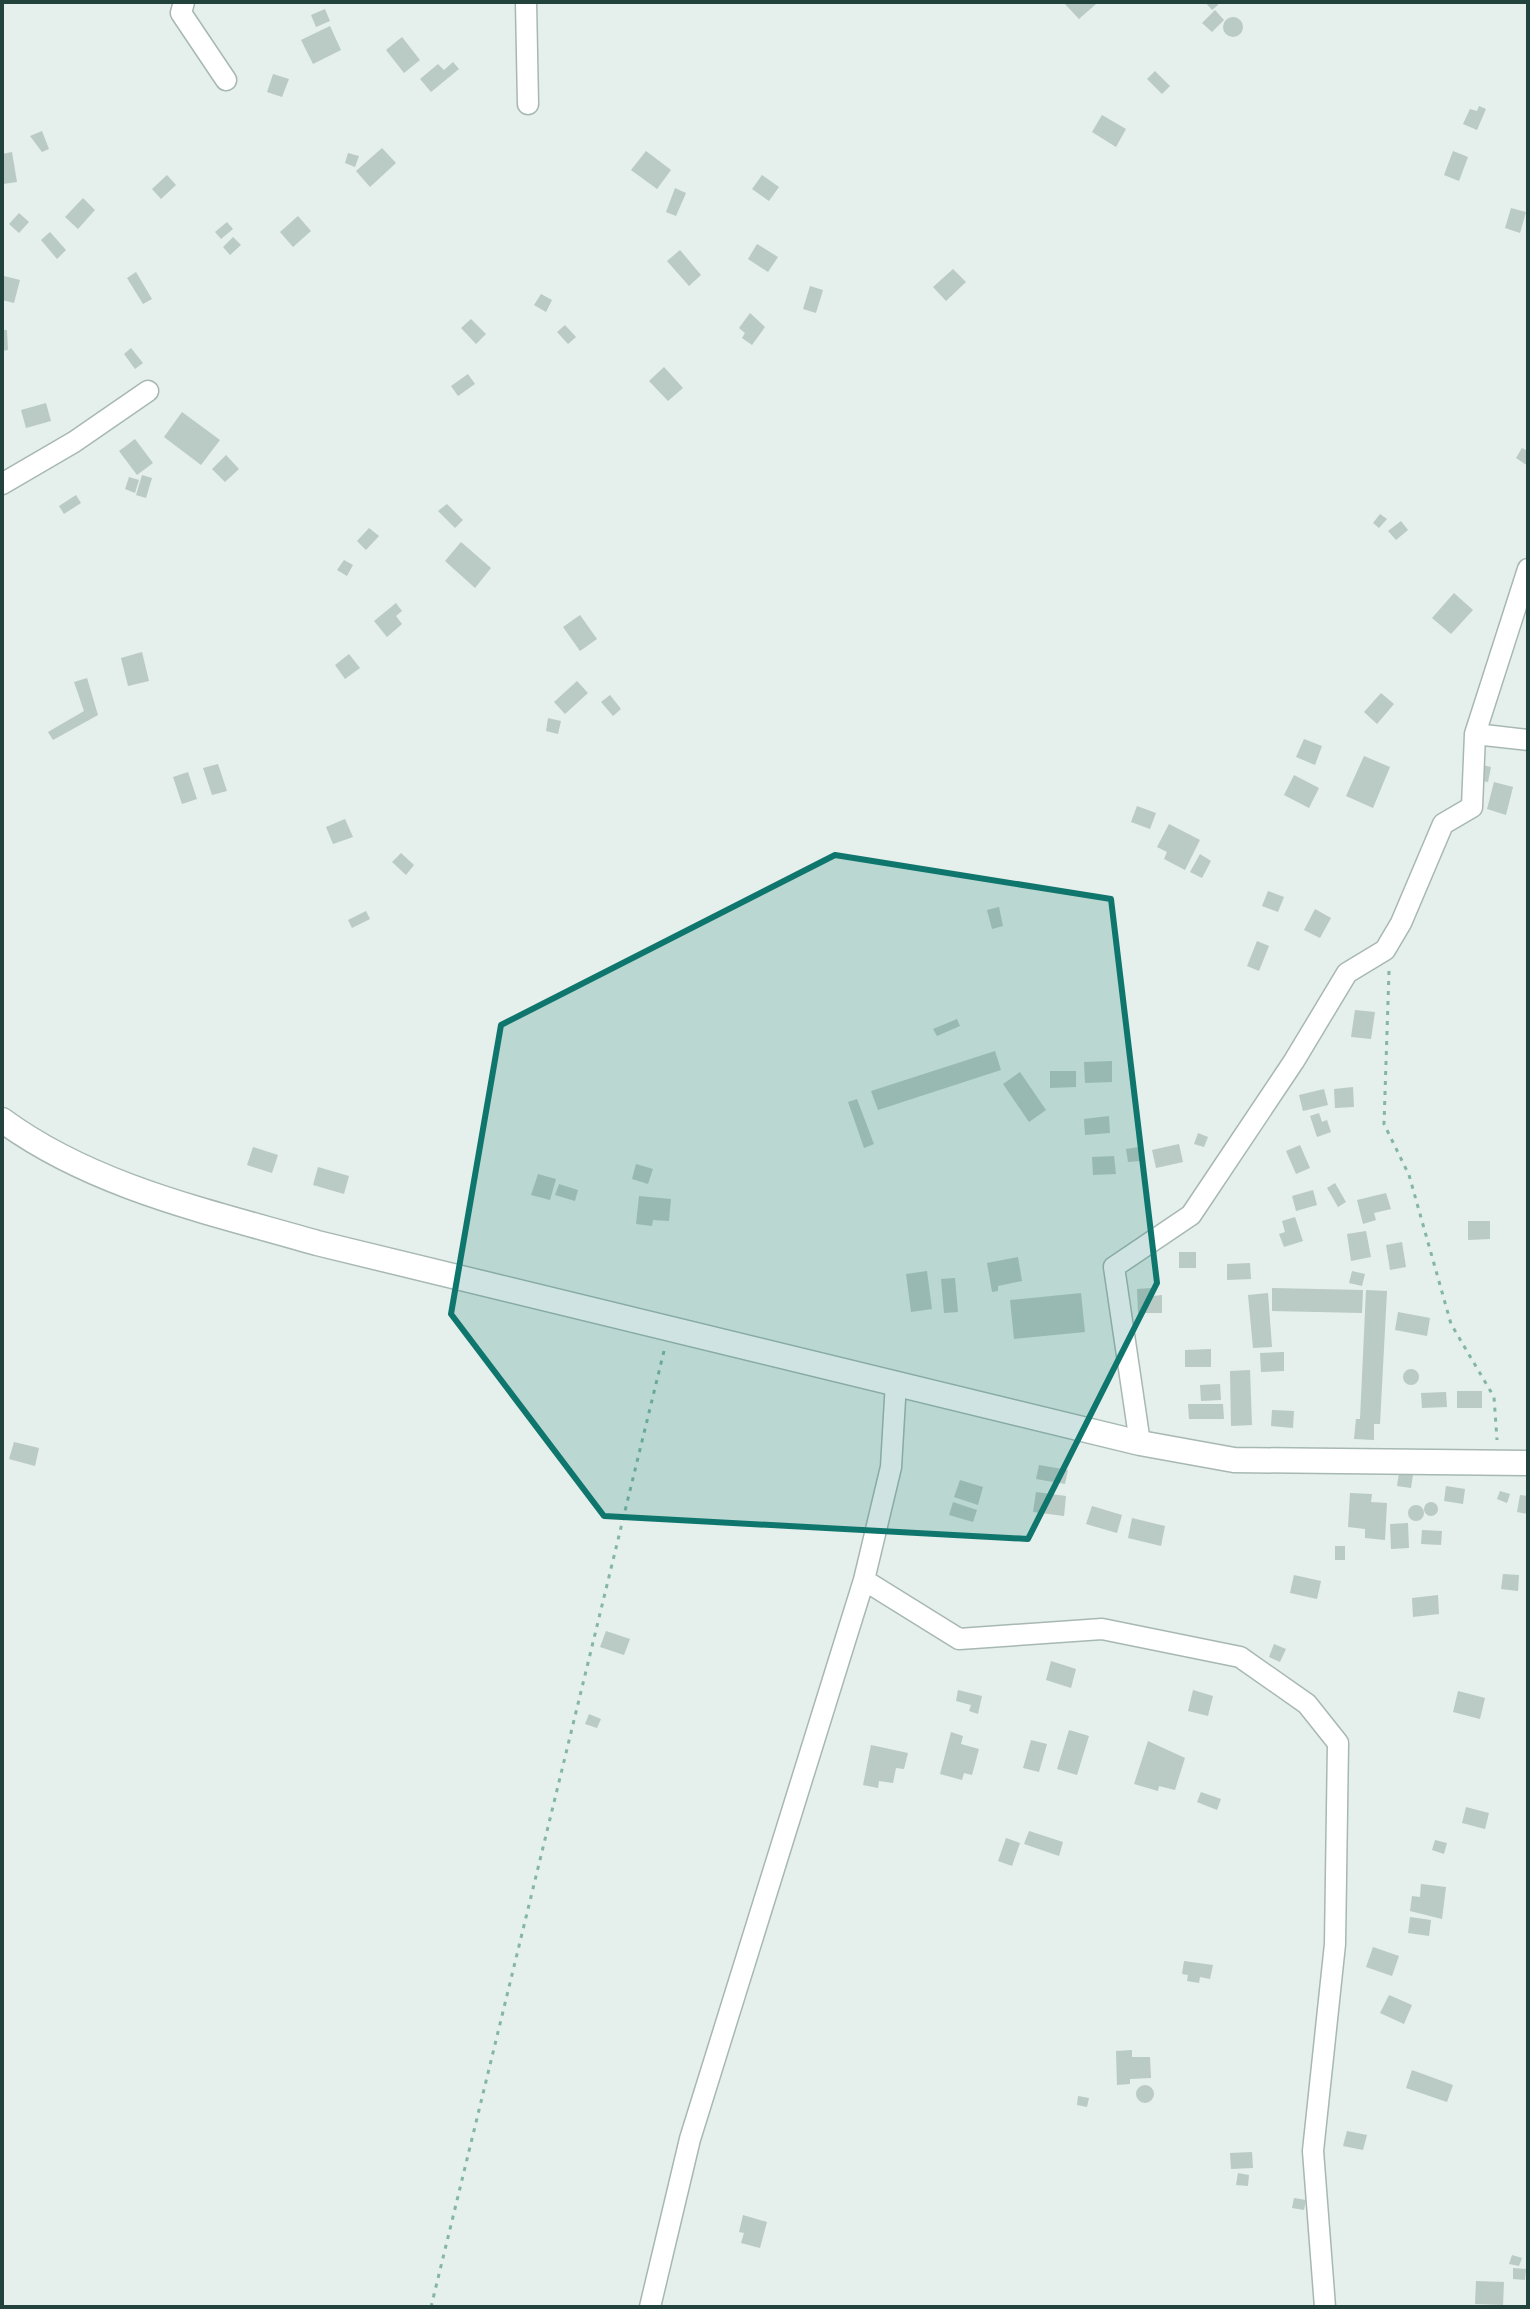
<svg xmlns="http://www.w3.org/2000/svg" width="1530" height="2309" viewBox="0 0 1530 2309" font-family="'PT Sans',sans-serif">
	<rect width="100%" height="100%" fill="#e5efeb"/>
	<path fill="#bacac4" d="M 1063,2 L 1094,2 L 1096,4 L 1079,19 Z
		M 1205,2 L 1218,2 L 1218,5 L 1212,10 Z
		M 325,9 L 330,21 L 316,27 L 311,15 Z
		M 1215,10 L 1224,20 L 1212,32 L 1202,23 Z
		M1223 27a10 10 0 1 1 20 0a10 10 0 1 1-20 0Z
		M 330,26 L 341,50 L 313,64 L 301,40 Z
		M 402,37 L 420,60 L 404,73 L 386,50 Z
		M 453,62 L 459,69 L 431,92 L 420,79 L 438,64 L 444,70 Z
		M 1155,71 L 1170,86 L 1162,94 L 1147,79 Z
		M 273,74 L 289,79 L 282,97 L 267,92 Z
		M 1479,106 L 1486,109 L 1477,130 L 1463,124 L 1470,109 L 1477,111 Z
		M 1102,115 L 1126,129 L 1116,147 L 1092,132 Z
		M 42,131 L 49,149 L 42,152 L 30,136 Z
		M 382,148 L 396,163 L 370,187 L 356,171 Z
		M 646,151 L 671,170 L 657,189 L 631,170 Z
		M 1453,151 L 1468,157 L 1459,181 L 1444,175 Z
		M 12,152 L 17,182 L 3,184 L 2,154 Z
		M 348,153 L 359,156 L 355,167 L 345,163 Z
		M 167,175 L 176,185 L 161,199 L 152,189 Z
		M 762,175 L 779,187 L 769,201 L 752,189 Z
		M 675,188 L 686,193 L 676,216 L 666,212 Z
		M 83,198 L 95,210 L 78,229 L 65,217 Z
		M 1511,208 L 1526,212 L 1520,233 L 1505,228 Z
		M 19,213 L 29,222 L 19,233 L 9,224 Z
		M 298,216 L 311,231 L 293,247 L 280,232 Z
		M 227,222 L 233,229 L 221,239 L 215,232 Z
		M 50,232 L 66,250 L 57,259 L 41,240 Z
		M 233,237 L 241,245 L 230,255 L 223,247 Z
		M 757,244 L 778,257 L 768,272 L 748,259 Z
		M 680,250 L 701,275 L 689,286 L 667,261 Z
		M 953,269 L 966,282 L 946,301 L 933,287 Z
		M 136,272 L 152,299 L 143,304 L 127,278 Z
		M 4,276 L 20,280 L 14,303 L 2,300 Z
		M 810,286 L 823,290 L 816,313 L 803,309 Z
		M 541,294 L 552,300 L 546,312 L 534,305 Z
		M 750,313 L 765,327 L 752,345 L 742,338 L 745,333 L 739,328 Z
		M 471,319 L 486,334 L 476,344 L 461,328 Z
		M 565,325 L 576,337 L 568,344 L 557,332 Z
		M 2,330 L 7,330 L 8,350 L 2,351 Z
		M 131,348 L 143,363 L 135,369 L 124,354 Z
		M 664,367 L 683,388 L 668,401 L 649,381 Z
		M 468,374 L 475,384 L 458,396 L 451,386 Z
		M 46,403 L 51,421 L 26,428 L 21,410 Z
		M 182,412 L 220,440 L 201,465 L 164,437 Z
		M 135,439 L 153,463 L 137,475 L 119,451 Z
		M 1522,448 L 1528,451 L 1528,466 L 1516,458 Z
		M 226,455 L 239,469 L 225,482 L 212,469 Z
		M 142,475 L 152,478 L 146,498 L 136,495 Z
		M 129,477 L 139,480 L 135,493 L 125,489 Z
		M 76,495 L 81,503 L 64,514 L 59,506 Z
		M 447,504 L 463,520 L 455,528 L 438,511 Z
		M 1380,514 L 1387,519 L 1379,528 L 1373,523 Z
		M 1401,521 L 1408,530 L 1396,540 L 1388,531 Z
		M 369,528 L 379,536 L 366,550 L 357,541 Z
		M 461,542 L 491,568 L 475,588 L 445,561 Z
		M 344,560 L 353,565 L 347,576 L 337,570 Z
		M 1454,593 L 1473,610 L 1451,634 L 1432,618 Z
		M 396,603 L 402,611 L 396,616 L 402,624 L 387,637 L 374,621 Z
		M 580,615 L 597,639 L 580,651 L 563,627 Z
		M 142,652 L 149,681 L 128,686 L 121,658 Z
		M 349,654 L 360,668 L 345,679 L 335,665 Z
		M 87,678 L 98,715 L 53,740 L 48,732 L 84,711 L 74,682 Z
		M 577,681 L 588,693 L 565,714 L 554,702 Z
		M 1381,693 L 1394,704 L 1377,724 L 1364,712 Z
		M 610,695 L 621,709 L 613,716 L 601,702 Z
		M 548,718 L 561,721 L 558,734 L 546,731 Z
		M 1304,739 L 1322,746 L 1315,765 L 1296,757 Z
		M 1364,756 L 1390,767 L 1373,808 L 1346,796 Z
		M 218,764 L 227,791 L 212,795 L 203,768 Z
		M 1478,764 L 1491,767 L 1488,782 L 1475,780 Z
		M 188,772 L 197,799 L 182,804 L 173,777 Z
		M 1294,775 L 1319,788 L 1309,808 L 1284,795 Z
		M 1494,782 L 1513,787 L 1506,815 L 1487,809 Z
		M 1137,806 L 1156,813 L 1150,829 L 1131,822 Z
		M 345,819 L 353,837 L 333,844 L 326,827 Z
		M 1169,824 L 1200,840 L 1185,870 L 1164,859 L 1167,852 L 1157,847 Z
		M 401,853 L 414,865 L 406,875 L 392,862 Z
		M 1200,854 L 1211,861 L 1202,878 L 1190,872 Z
		M 1268,891 L 1284,897 L 1278,912 L 1262,906 Z
		M 999,907 L 1003,926 L 992,929 L 987,910 Z
		M 1315,909 L 1331,918 L 1320,938 L 1304,930 Z
		M 366,911 L 370,919 L 352,928 L 348,920 Z
		M 1257,941 L 1269,946 L 1259,971 L 1247,966 Z
		M 1355,1010 L 1375,1012 L 1371,1039 L 1351,1037 Z
		M 957,1019 L 960,1026 L 937,1036 L 933,1029 Z
		M 995,1051 L 1001,1070 L 878,1110 L 871,1091 Z
		M 1112,1061 L 1112,1082 L 1085,1083 L 1084,1062 Z
		M 1050,1071 L 1076,1071 L 1076,1087 L 1050,1088 Z
		M 1020,1072 L 1046,1110 L 1029,1122 L 1003,1084 Z
		M 1353,1087 L 1354,1107 L 1335,1108 L 1334,1089 Z
		M 1324,1089 L 1328,1105 L 1303,1111 L 1299,1095 Z
		M 857,1099 L 874,1144 L 864,1148 L 848,1102 Z
		M 1319,1113 L 1322,1122 L 1327,1120 L 1331,1132 L 1317,1137 L 1310,1116 Z
		M 1109,1116 L 1110,1133 L 1085,1135 L 1084,1119 Z
		M 1198,1133 L 1208,1137 L 1204,1147 L 1194,1144 Z
		M 1179,1144 L 1183,1162 L 1156,1168 L 1152,1150 Z
		M 1300,1145 L 1310,1168 L 1296,1174 L 1286,1151 Z
		M 253,1147 L 278,1155 L 272,1173 L 247,1165 Z
		M 1139,1147 L 1140,1161 L 1128,1162 L 1126,1149 Z
		M 1114,1156 L 1116,1174 L 1093,1175 L 1092,1157 Z
		M 636,1164 L 653,1169 L 648,1184 L 632,1179 Z
		M 318,1167 L 349,1176 L 344,1194 L 313,1185 Z
		M 538,1174 L 556,1179 L 550,1200 L 531,1195 Z
		M 1335,1183 L 1346,1202 L 1338,1207 L 1327,1188 Z
		M 559,1184 L 578,1190 L 575,1201 L 555,1195 Z
		M 1313,1190 L 1317,1205 L 1296,1211 L 1292,1196 Z
		M 1386,1193 L 1391,1209 L 1374,1213 L 1376,1220 L 1363,1224 L 1357,1200 Z
		M 639,1196 L 671,1199 L 669,1221 L 653,1220 L 652,1226 L 636,1224 Z
		M 1295,1217 L 1303,1241 L 1284,1247 L 1279,1234 L 1285,1232 L 1282,1221 Z
		M 1468,1221 L 1490,1221 L 1490,1239 L 1468,1240 Z
		M 1366,1231 L 1371,1257 L 1351,1261 L 1347,1234 Z
		M 1402,1242 L 1406,1267 L 1390,1270 L 1386,1245 Z
		M 1179,1252 L 1196,1252 L 1196,1268 L 1179,1268 Z
		M 1018,1257 L 1022,1281 L 998,1286 L 998,1291 L 992,1292 L 987,1263 Z
		M 1250,1263 L 1251,1279 L 1227,1280 L 1227,1264 Z
		M 927,1271 L 932,1309 L 911,1312 L 906,1274 Z
		M 1352,1271 L 1365,1274 L 1362,1286 L 1349,1283 Z
		M 955,1278 L 958,1312 L 944,1313 L 941,1279 Z
		M 1152,1288 L 1153,1296 L 1162,1295 L 1162,1313 L 1138,1313 L 1137,1289 Z
		M 1272,1288 L 1363,1290 L 1362,1313 L 1272,1311 Z
		M 1366,1290 L 1387,1291 L 1380,1424 L 1374,1424 L 1374,1440 L 1354,1439 L 1356,1419 L 1360,1419 Z
		M 1081,1293 L 1085,1332 L 1014,1339 L 1010,1300 Z
		M 1268,1293 L 1272,1347 L 1253,1348 L 1248,1295 Z
		M 1398,1312 L 1430,1318 L 1427,1336 L 1395,1330 Z
		M 1211,1349 L 1211,1367 L 1185,1367 L 1185,1350 Z
		M 1284,1352 L 1284,1371 L 1261,1372 L 1260,1353 Z
		M1403 1377a8 8 0 1 1 16 0a8 8 0 1 1-16 0Z
		M 1250,1370 L 1252,1425 L 1231,1426 L 1230,1371 Z
		M 1220,1384 L 1221,1400 L 1201,1401 L 1200,1385 Z
		M 1457,1391 L 1482,1391 L 1482,1408 L 1457,1408 Z
		M 1446,1392 L 1447,1407 L 1422,1408 L 1421,1393 Z
		M 1188,1404 L 1223,1404 L 1224,1419 L 1189,1419 Z
		M 1272,1410 L 1294,1411 L 1293,1428 L 1271,1426 Z
		M 14,1442 L 39,1448 L 35,1466 L 9,1459 Z
		M 1039,1465 L 1068,1470 L 1065,1484 L 1036,1479 Z
		M 1399,1473 L 1413,1475 L 1411,1488 L 1397,1486 Z
		M 960,1480 L 983,1487 L 978,1505 L 954,1497 Z
		M 1446,1486 L 1465,1489 L 1463,1504 L 1444,1501 Z
		M 1500,1491 L 1510,1494 L 1507,1503 L 1497,1499 Z
		M 1036,1492 L 1066,1496 L 1064,1516 L 1033,1512 Z
		M 1350,1493 L 1372,1494 L 1371,1502 L 1387,1503 L 1385,1540 L 1365,1538 L 1365,1529 L 1348,1527 Z
		M 1520,1495 L 1528,1496 L 1528,1514 L 1517,1512 Z
		M 953,1502 L 977,1510 L 973,1522 L 949,1515 Z
		M1424 1509a7 7 0 1 1 14 0a7 7 0 1 1-14 0Z
		M1408 1513a8 8 0 1 1 16 0a8 8 0 1 1-16 0Z
		M 1092,1506 L 1122,1515 L 1117,1533 L 1086,1524 Z
		M 1132,1518 L 1165,1526 L 1161,1546 L 1128,1538 Z
		M 1408,1523 L 1409,1548 L 1391,1549 L 1390,1524 Z
		M 1422,1530 L 1442,1531 L 1441,1545 L 1421,1544 Z
		M 1335,1546 L 1345,1546 L 1345,1560 L 1335,1560 Z
		M 1503,1574 L 1519,1575 L 1518,1591 L 1501,1589 Z
		M 1294,1575 L 1321,1581 L 1317,1599 L 1290,1593 Z
		M 1438,1595 L 1439,1614 L 1413,1617 L 1412,1598 Z
		M 606,1631 L 630,1639 L 624,1655 L 600,1647 Z
		M 1274,1644 L 1286,1649 L 1280,1662 L 1269,1657 Z
		M 1051,1661 L 1076,1669 L 1071,1688 L 1046,1680 Z
		M 958,1690 L 982,1696 L 978,1714 L 969,1711 L 971,1705 L 956,1701 Z
		M 1193,1690 L 1213,1696 L 1208,1716 L 1188,1711 Z
		M 1458,1691 L 1485,1698 L 1480,1719 L 1453,1712 Z
		M 589,1714 L 601,1719 L 597,1728 L 585,1724 Z
		M 1069,1730 L 1089,1736 L 1077,1775 L 1057,1769 Z
		M 951,1732 L 963,1736 L 961,1744 L 979,1749 L 972,1775 L 964,1773 L 962,1780 L 940,1774 Z
		M 1031,1740 L 1047,1744 L 1039,1772 L 1023,1768 Z
		M 1148,1741 L 1185,1758 L 1175,1790 L 1159,1786 L 1158,1791 L 1134,1784 Z
		M 871,1745 L 908,1753 L 904,1769 L 896,1768 L 893,1783 L 879,1781 L 878,1788 L 863,1785 Z
		M 1201,1792 L 1221,1799 L 1217,1810 L 1197,1802 Z
		M 1466,1807 L 1489,1813 L 1485,1829 L 1462,1823 Z
		M 1029,1831 L 1063,1842 L 1059,1856 L 1024,1844 Z
		M 1006,1838 L 1020,1843 L 1012,1866 L 998,1861 Z
		M 1435,1840 L 1447,1843 L 1444,1854 L 1432,1850 Z
		M 1421,1884 L 1446,1887 L 1442,1919 L 1410,1911 L 1412,1896 L 1420,1897 Z
		M 1410,1917 L 1431,1920 L 1429,1936 L 1408,1933 Z
		M 1373,1947 L 1399,1956 L 1392,1976 L 1366,1967 Z
		M 1184,1961 L 1213,1965 L 1210,1979 L 1200,1977 L 1199,1983 L 1187,1981 L 1188,1975 L 1182,1974 Z
		M 1389,1995 L 1412,2005 L 1404,2024 L 1380,2013 Z
		M 1132,2050 L 1132,2057 L 1150,2057 L 1151,2078 L 1130,2079 L 1130,2084 L 1117,2085 L 1116,2051 Z
		M 1412,2070 L 1453,2085 L 1447,2102 L 1406,2088 Z
		M1136 2094a9 9 0 1 1 18 0a9 9 0 1 1-18 0Z
		M 1078,2096 L 1089,2098 L 1087,2107 L 1077,2105 Z
		M 1347,2131 L 1367,2135 L 1363,2150 L 1343,2146 Z
		M 1252,2152 L 1253,2168 L 1231,2169 L 1230,2153 Z
		M 1238,2173 L 1249,2175 L 1248,2186 L 1236,2185 Z
		M 1294,2198 L 1306,2200 L 1304,2210 L 1292,2208 Z
		M 743,2215 L 767,2222 L 760,2248 L 741,2243 L 744,2233 L 739,2232 Z
		M 1512,2255 L 1522,2258 L 1519,2266 L 1509,2264 Z
		M 1513,2268 L 1526,2269 L 1525,2280 L 1513,2279 Z
		M 1476,2281 L 1504,2282 L 1503,2305 L 1475,2304 Z"/>
	<g fill="none" stroke-linecap="round" stroke-linejoin="round">
		<g stroke="#a7b8b3" stroke-width="23">
			<path id="minor" d="M 184,2 L 181,13 L 226,80
				M 526,2 L 528,104
				M 2,484 L 74,442 L 148,391
				M 1475,734 L 1528,740
				M 1140,1443 L 1114,1267 L 1191,1215 L 1294,1061 L 1347,973 L 1385,950 L 1401,923 L 1443,824 L 1472,807 L 1475,734 L 1528,569
				M 864,1580 L 959,1639 L 1102,1629 L 1240,1657 L 1307,1704 L 1338,1743 L 1335,1944 L 1313,2151 L 1325,2307
				M 650,2307 L 690,2139 L 864,1580 L 891,1467 L 896,1382"/>
		</g>
		<g stroke="#a7b8b3" stroke-width="27">
			<path id="tertiary" d="M 2,1120 C 93,1187 210,1212 317,1243 L 1140,1443 L 1234,1460 L 1528,1463"/>
		</g>
		<path stroke="#83b5a8" stroke-width="3" stroke-dasharray="4 6" stroke-linecap="butt" d="M 1389,971 L 1384,1124 L 1409,1175 L 1451,1324 L 1494,1397 L 1497,1440
			M 431,2307 L 664,1351"/>
		<use href="#minor" stroke="#fff" stroke-width="20"/>
		<use href="#tertiary" stroke="#fff" stroke-width="24"/>
	</g>
	<path fill="#0f766e" fill-opacity="0.2" stroke="#0f766e" stroke-width="6" stroke-linejoin="round" d="M 835,855 L 1111,899 L 1157,1283 L 1028,1539 L 604,1516 L 451,1314 L 501,1025 Z"/>
	<rect width="1530" height="2309" fill="none" stroke="#22433c" stroke-width="8"/>
</svg>
